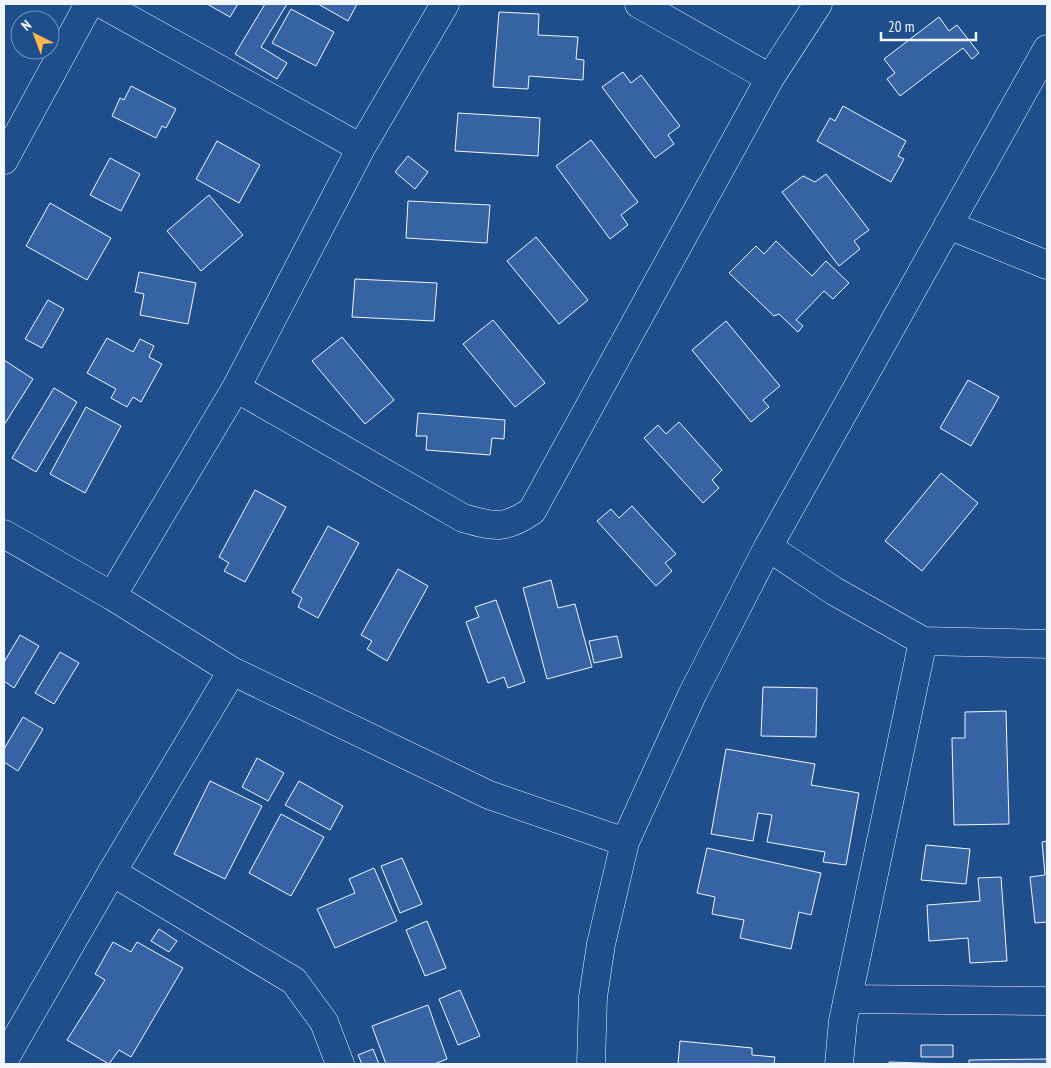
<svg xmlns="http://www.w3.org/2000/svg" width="1051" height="1068" viewBox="0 0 1051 1068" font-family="'PT Sans Narrow',sans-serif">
	<rect width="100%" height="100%" fill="#1f4e8c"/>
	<path fill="#3563a3" stroke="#f2f6ff" d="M 207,4 L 238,4 L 230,17 Z
		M 265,4 L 287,4 L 261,47 L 287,63 L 277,79 L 235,54 Z
		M 318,4 L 357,4 L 348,21 Z
		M 291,9 L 334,32 L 316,66 L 272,43 Z
		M 499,12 L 539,14 L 538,35 L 578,37 L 576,59 L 584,60 L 583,80 L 529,76 L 528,89 L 493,87 Z
		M 939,17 L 949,31 L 957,25 L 979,53 L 972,59 L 963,48 L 900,96 L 887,79 L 895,73 L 884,59 Z
		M 623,72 L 631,83 L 641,75 L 680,126 L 668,135 L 674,144 L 655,158 L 602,87 Z
		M 131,86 L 176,109 L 166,128 L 162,126 L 156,138 L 112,116 L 120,98 L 124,100 Z
		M 843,106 L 906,141 L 898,156 L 904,159 L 891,182 L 817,141 L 830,118 L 835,121 Z
		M 458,113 L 540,118 L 538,156 L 455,151 Z
		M 591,140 L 638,202 L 621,215 L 628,225 L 610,239 L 556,166 Z
		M 217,141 L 260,165 L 239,203 L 196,179 Z
		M 408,156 L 428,172 L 415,189 L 395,172 Z
		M 110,158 L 140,174 L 121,211 L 90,195 Z
		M 826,174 L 869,230 L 854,241 L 860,249 L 839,266 L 782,192 L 803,176 L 815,182 Z
		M 209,195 L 243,235 L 201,271 L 167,231 Z
		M 408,201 L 490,205 L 487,243 L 406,238 Z
		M 50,203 L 111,238 L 87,280 L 26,246 Z
		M 536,237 L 588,300 L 559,324 L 507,261 Z
		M 776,241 L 812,276 L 826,261 L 849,283 L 833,299 L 824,291 L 796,320 L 803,326 L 798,332 L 779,314 L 774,316 L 729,273 L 756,246 L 764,254 Z
		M 139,272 L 196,283 L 188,324 L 140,315 L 144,294 L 135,292 Z
		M 355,279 L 437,283 L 434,321 L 352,317 Z
		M 48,300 L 64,309 L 42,348 L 25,339 Z
		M 493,320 L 545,383 L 515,407 L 463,344 Z
		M 726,321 L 780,386 L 763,400 L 769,407 L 751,422 L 692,350 Z
		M 342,337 L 394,400 L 365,424 L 312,361 Z
		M 107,338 L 133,352 L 140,339 L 154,346 L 149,357 L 162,364 L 141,402 L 133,397 L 127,407 L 111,398 L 116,389 L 87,373 Z
		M 4,360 L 33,379 L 4,425 Z
		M 968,380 L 999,397 L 971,446 L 940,428 Z
		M 54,388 L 77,402 L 36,472 L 12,458 Z
		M 86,407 L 121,426 L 85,493 L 50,474 Z
		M 418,413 L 505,420 L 504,439 L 492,438 L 490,455 L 426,450 L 427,436 L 416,436 Z
		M 679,422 L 722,470 L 712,480 L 719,488 L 703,503 L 644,438 L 658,425 L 666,434 Z
		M 941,473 L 978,503 L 922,571 L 885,541 Z
		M 255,490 L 286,507 L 245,582 L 224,571 L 229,563 L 219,557 Z
		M 632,506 L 676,554 L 665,563 L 672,571 L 656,586 L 597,521 L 611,509 L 619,518 Z
		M 328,526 L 359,543 L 318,618 L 298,607 L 302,598 L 292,592 Z
		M 398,569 L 428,586 L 387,661 L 367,649 L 372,641 L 361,635 Z
		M 551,580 L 558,608 L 575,604 L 592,667 L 547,679 L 523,588 Z
		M 496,600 L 525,682 L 508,688 L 504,677 L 488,683 L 466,622 L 479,617 L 475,607 Z
		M 20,635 L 39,646 L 14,688 L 4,681 L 4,662 Z
		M 617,636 L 622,657 L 594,663 L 589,641 Z
		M 60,652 L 79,663 L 54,704 L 35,693 Z
		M 763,687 L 817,688 L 816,737 L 761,736 Z
		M 1006,711 L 1009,824 L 954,825 L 952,738 L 965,738 L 965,712 Z
		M 23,717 L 43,729 L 18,771 L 4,762 L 4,749 Z
		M 726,749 L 815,764 L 811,785 L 859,793 L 846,865 L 823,862 L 825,852 L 767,842 L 772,815 L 758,813 L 753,841 L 711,834 Z
		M 257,758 L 284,773 L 268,801 L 242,787 Z
		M 210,781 L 262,806 L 225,879 L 174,854 Z
		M 299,781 L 343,806 L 330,830 L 285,805 Z
		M 281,814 L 324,837 L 291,896 L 249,873 Z
		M 1047,841 L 1047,922 L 1035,923 L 1030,877 L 1045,875 L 1042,842 Z
		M 926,845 L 970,849 L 966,884 L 921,880 Z
		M 707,848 L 821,873 L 811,915 L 799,912 L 791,949 L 740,938 L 744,920 L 712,914 L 715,897 L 697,893 Z
		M 402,858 L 422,904 L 400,913 L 381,866 Z
		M 374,868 L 397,921 L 335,948 L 317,909 L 355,893 L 349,879 Z
		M 1001,877 L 1007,961 L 970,963 L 968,938 L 929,941 L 927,905 L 980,901 L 978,878 Z
		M 427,921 L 446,968 L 425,976 L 406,930 Z
		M 159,929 L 177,941 L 169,952 L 151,941 Z
		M 113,942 L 131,952 L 137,942 L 183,968 L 131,1057 L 119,1050 L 109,1064 L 67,1040 L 105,980 L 95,974 Z
		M 460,990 L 480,1036 L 458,1045 L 439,999 Z
		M 428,1005 L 447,1059 L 434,1064 L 386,1064 L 372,1026 Z
		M 680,1041 L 752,1048 L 752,1055 L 775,1057 L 774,1064 L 678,1064 Z
		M 921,1045 L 953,1045 L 953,1057 L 921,1057 Z
		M 373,1049 L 379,1064 L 362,1064 L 358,1055 Z
		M 1047,1059 L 1047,1064 L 969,1064 L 969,1060 Z
		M 889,1062 L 951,1064 L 889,1064 Z"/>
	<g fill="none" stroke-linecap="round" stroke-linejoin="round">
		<g stroke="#f2f6ff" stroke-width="29">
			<path id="street" d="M 102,4 L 361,148
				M 639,4 L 770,78
				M 4,160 L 89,4
				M 948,225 L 1047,265
				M 236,388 L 463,518 C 495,527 504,530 532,511 L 770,78 L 818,4
				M 4,534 L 112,596 L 232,671 L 489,795 L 625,842
				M 768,547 L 834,591 L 923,641 L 1047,644
				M 112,596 L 236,388 L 361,148 L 445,4
				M 112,872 L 294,981 L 324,1022 L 340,1064
				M 848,999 L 1047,1001
				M 4,1060 L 112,872 L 232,671
				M 591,1064 L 593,997 L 601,944 L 625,842 L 692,695 L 768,547 L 1047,49
				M 839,1064 L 843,1021 L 923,641"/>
		</g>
		<use href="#street" stroke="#1f4e8c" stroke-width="28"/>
	</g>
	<rect width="1051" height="1068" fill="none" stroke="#f2f6ff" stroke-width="10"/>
	<g transform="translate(35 35) rotate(318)"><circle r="24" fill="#1f4e8c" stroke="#7391ba"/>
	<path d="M0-4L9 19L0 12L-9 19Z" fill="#ffb74d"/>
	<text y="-8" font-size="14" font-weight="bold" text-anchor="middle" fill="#f2f6ff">N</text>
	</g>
	<path d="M881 32v8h95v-8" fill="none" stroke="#f2f6ff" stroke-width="2.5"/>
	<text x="888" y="32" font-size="15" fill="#f2f6ff" stroke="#1f4e8c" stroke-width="4" paint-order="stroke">20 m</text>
</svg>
